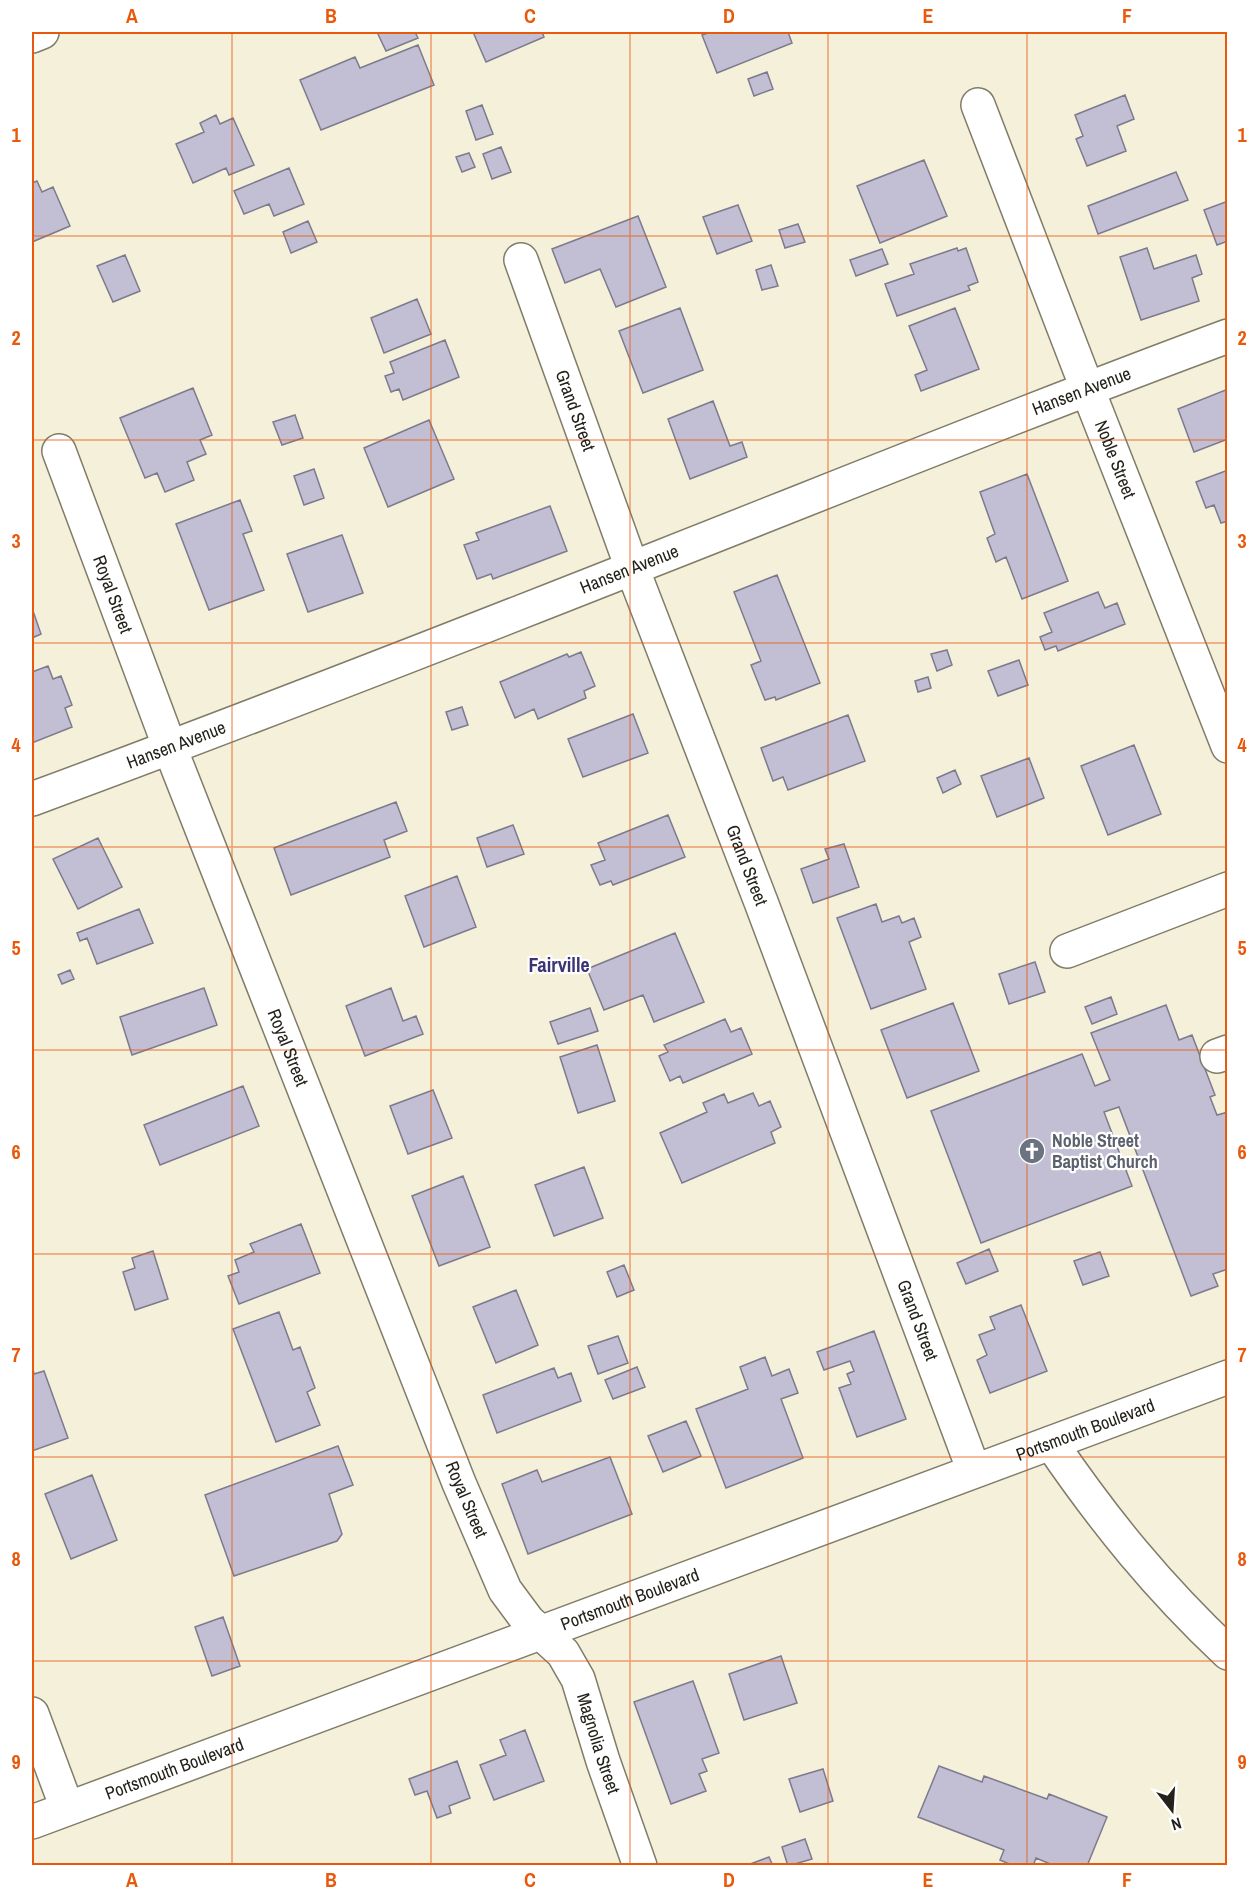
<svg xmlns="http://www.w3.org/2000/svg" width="1259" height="1897" viewBox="0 0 1259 1897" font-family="'Archivo Narrow',sans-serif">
	<rect width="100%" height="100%" fill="#f4f0da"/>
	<path fill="#c2bed3" stroke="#7d7a8d" stroke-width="1.5" d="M 377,32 L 415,32 L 418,38 L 386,51 Z
		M 473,32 L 542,32 L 544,37 L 486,62 Z
		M 711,32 L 788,32 L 792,43 L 717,73 L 702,35 Z
		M 418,45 L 434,85 L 321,130 L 300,80 L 355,57 L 360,68 Z
		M 767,72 L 773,89 L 754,96 L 748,79 Z
		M 1125,95 L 1134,119 L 1117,126 L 1126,151 L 1087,166 L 1076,139 L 1083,136 L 1075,115 Z
		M 482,105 L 493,134 L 476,140 L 466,111 Z
		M 216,115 L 220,124 L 233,118 L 254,165 L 229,175 L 226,168 L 193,183 L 176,144 L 204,132 L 200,123 Z
		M 501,147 L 511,172 L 492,179 L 483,154 Z
		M 469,153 L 475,167 L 462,172 L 456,157 Z
		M 924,160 L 947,216 L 880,243 L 857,186 Z
		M 289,168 L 304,204 L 274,216 L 269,204 L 244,214 L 234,191 Z
		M 1176,172 L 1188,200 L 1098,234 L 1088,206 Z
		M 37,181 L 42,192 L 53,187 L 70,226 L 32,242 L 32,183 Z
		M 1228,201 L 1228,241 L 1217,245 L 1204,210 Z
		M 738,205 L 752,241 L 717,254 L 703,217 Z
		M 638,216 L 666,287 L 616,307 L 600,269 L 565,283 L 552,249 Z
		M 308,221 L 317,242 L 291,253 L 283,232 Z
		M 798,224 L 805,242 L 785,248 L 779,230 Z
		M 957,248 L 958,251 L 966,248 L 978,282 L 968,286 L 970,290 L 897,316 L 885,284 L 914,274 L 910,264 Z
		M 1147,248 L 1154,269 L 1196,255 L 1202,274 L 1192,278 L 1199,301 L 1141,320 L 1120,257 Z
		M 882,249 L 888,264 L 856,276 L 850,260 Z
		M 125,255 L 140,291 L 113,302 L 97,266 Z
		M 771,265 L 778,286 L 762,290 L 756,270 Z
		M 417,299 L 431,334 L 384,353 L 371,318 Z
		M 680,308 L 703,370 L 643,393 L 619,331 Z
		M 955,308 L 979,369 L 921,391 L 915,375 L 927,370 L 909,326 Z
		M 445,340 L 459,377 L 403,400 L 399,389 L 391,392 L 385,376 L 394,373 L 390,362 Z
		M 193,388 L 212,435 L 200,440 L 206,454 L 187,462 L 194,480 L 165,492 L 157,473 L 145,478 L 120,418 Z
		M 1228,389 L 1228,439 L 1194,452 L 1178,409 Z
		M 713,401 L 730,446 L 742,442 L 747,457 L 690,479 L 668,419 Z
		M 295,415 L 303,438 L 282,445 L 273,422 Z
		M 429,420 L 454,479 L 388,507 L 364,448 Z
		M 314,469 L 324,498 L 304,505 L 294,476 Z
		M 1228,470 L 1228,521 L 1221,523 L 1214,505 L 1206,508 L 1196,482 Z
		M 1027,474 L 1068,581 L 1022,599 L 1006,557 L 996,562 L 987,538 L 995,534 L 980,492 Z
		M 240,500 L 252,531 L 243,534 L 264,590 L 209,610 L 176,524 Z
		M 550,506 L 567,551 L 493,579 L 491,574 L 477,579 L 464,545 L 479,540 L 476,533 Z
		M 342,535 L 363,593 L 308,612 L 287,554 Z
		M 777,575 L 820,683 L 776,700 L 775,697 L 765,700 L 751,665 L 761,661 L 734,592 Z
		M 1098,592 L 1105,608 L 1117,603 L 1125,624 L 1058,651 L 1056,646 L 1045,650 L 1040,637 L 1052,632 L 1044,613 Z
		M 32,608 L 41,634 L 32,638 Z
		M 947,650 L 952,665 L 937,671 L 931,654 Z
		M 581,652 L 595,686 L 584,691 L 586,698 L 538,719 L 534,709 L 515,718 L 500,682 L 567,654 L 569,657 Z
		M 1019,660 L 1028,685 L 998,696 L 988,671 Z
		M 48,666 L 53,679 L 61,676 L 72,705 L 65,708 L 72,727 L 32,743 L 32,672 Z
		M 928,677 L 931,688 L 918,692 L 915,681 Z
		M 462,707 L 468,725 L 452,730 L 446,712 Z
		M 633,714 L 648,753 L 583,777 L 568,739 Z
		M 848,715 L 865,761 L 788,790 L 783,777 L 773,781 L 761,748 Z
		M 1134,745 L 1161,814 L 1108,835 L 1081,766 Z
		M 1029,758 L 1044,798 L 997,817 L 981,776 Z
		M 955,770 L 961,784 L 943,793 L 937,778 Z
		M 396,802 L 407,831 L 384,840 L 390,857 L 291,895 L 274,848 Z
		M 668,815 L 685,857 L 613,885 L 611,881 L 600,885 L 591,865 L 605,860 L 598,843 Z
		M 513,825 L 524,854 L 487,867 L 477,838 Z
		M 98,838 L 122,887 L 78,909 L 53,859 Z
		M 844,844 L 859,887 L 813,903 L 801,869 L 829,859 L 825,849 Z
		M 457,876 L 476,927 L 424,947 L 405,896 Z
		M 876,904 L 882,922 L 899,916 L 902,923 L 914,918 L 921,937 L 909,942 L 926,989 L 871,1009 L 837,918 Z
		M 139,909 L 153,943 L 97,964 L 87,938 L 80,941 L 77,933 Z
		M 675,933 L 704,1002 L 654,1022 L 643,995 L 604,1010 L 587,969 Z
		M 1035,962 L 1045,992 L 1009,1004 L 999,974 Z
		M 70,970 L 74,979 L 62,984 L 58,975 Z
		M 204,988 L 217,1025 L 132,1055 L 120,1017 Z
		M 391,988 L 403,1021 L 416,1016 L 423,1034 L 365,1056 L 346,1006 Z
		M 1111,997 L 1117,1014 L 1092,1024 L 1085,1007 Z
		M 953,1003 L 979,1071 L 907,1098 L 881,1030 Z
		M 1166,1005 L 1179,1040 L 1192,1035 L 1215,1095 L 1210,1097 L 1217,1115 L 1228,1112 L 1228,1269 L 1213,1274 L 1218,1286 L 1191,1296 L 1119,1107 L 1104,1112 L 1132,1186 L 981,1243 L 931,1111 L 1082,1054 L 1095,1086 L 1110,1080 L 1091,1033 Z
		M 590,1008 L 598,1031 L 558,1044 L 550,1022 Z
		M 725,1019 L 731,1032 L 741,1028 L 752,1054 L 683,1083 L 680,1076 L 670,1081 L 659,1056 L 668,1052 L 664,1045 Z
		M 597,1045 L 615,1101 L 578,1113 L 560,1057 Z
		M 243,1086 L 259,1126 L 160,1165 L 144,1125 Z
		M 433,1090 L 452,1138 L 408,1154 L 390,1106 Z
		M 753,1093 L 759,1106 L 770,1101 L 781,1127 L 771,1132 L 775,1143 L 682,1183 L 660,1133 L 707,1112 L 703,1103 L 724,1094 L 728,1103 Z
		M 584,1167 L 603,1218 L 554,1236 L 535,1185 Z
		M 463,1176 L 490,1247 L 439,1266 L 412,1196 Z
		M 301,1224 L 320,1273 L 239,1304 L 228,1276 L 239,1272 L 235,1260 L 254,1252 L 250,1244 Z
		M 989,1249 L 998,1271 L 966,1284 L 957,1263 Z
		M 153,1251 L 168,1299 L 135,1310 L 123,1272 L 135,1268 L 132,1258 Z
		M 1100,1252 L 1109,1276 L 1083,1285 L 1074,1261 Z
		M 624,1265 L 634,1290 L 617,1297 L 607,1272 Z
		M 516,1290 L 538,1345 L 496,1363 L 473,1307 Z
		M 1021,1305 L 1047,1371 L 990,1393 L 977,1360 L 987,1355 L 979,1335 L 995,1329 L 990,1317 Z
		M 279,1312 L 293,1350 L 300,1347 L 315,1388 L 307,1392 L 320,1425 L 276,1442 L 233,1329 Z
		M 874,1331 L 906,1419 L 857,1437 L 839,1388 L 851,1384 L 847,1374 L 854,1371 L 850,1361 L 824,1370 L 817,1352 Z
		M 618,1336 L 628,1363 L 598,1374 L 588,1346 Z
		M 765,1357 L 772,1376 L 789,1369 L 798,1393 L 781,1399 L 803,1458 L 726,1488 L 696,1409 L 748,1389 L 740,1367 Z
		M 32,1365 L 34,1374 L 44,1371 L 68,1438 L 32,1451 Z
		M 637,1367 L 645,1387 L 613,1399 L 605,1380 Z
		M 554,1368 L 558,1378 L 571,1373 L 581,1401 L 497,1433 L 483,1395 Z
		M 686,1421 L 701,1456 L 663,1472 L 648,1436 Z
		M 338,1446 L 353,1485 L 329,1494 L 342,1534 L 337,1541 L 234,1576 L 205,1495 Z
		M 610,1457 L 632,1514 L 528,1554 L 502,1484 L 537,1470 L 542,1482 Z
		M 92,1475 L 117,1540 L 71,1559 L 45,1494 Z
		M 223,1617 L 240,1666 L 212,1676 L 195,1627 Z
		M 781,1656 L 797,1703 L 744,1720 L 729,1674 Z
		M 693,1681 L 719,1753 L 702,1759 L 707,1771 L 699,1774 L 706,1791 L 671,1804 L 634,1702 Z
		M 525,1730 L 544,1781 L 494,1800 L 480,1765 L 506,1755 L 500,1740 Z
		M 457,1761 L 470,1798 L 449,1806 L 451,1813 L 437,1818 L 427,1791 L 415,1795 L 409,1779 Z
		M 939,1766 L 982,1782 L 984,1776 L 1047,1799 L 1049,1794 L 1107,1817 L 1087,1866 L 1055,1866 L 1036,1858 L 1033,1866 L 1014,1866 L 1000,1860 L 1004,1850 L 918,1817 Z
		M 823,1769 L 833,1801 L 800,1812 L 789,1779 Z
		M 805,1839 L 812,1859 L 788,1866 L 782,1847 Z
		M 769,1857 L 773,1866 L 745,1866 Z"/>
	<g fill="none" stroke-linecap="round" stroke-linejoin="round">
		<g stroke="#807c68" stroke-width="36">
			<g id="minor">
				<path d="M 32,36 L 42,32"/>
				<path id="s1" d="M 978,105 L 1087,388 L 1228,746"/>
				<path id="s2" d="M 521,260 L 632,568 L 761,902 L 974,1471"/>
				<path id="s3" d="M 59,451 L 170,748 L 459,1483 L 505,1590 L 528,1621 L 563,1653 L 578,1679 L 603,1761 L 640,1866"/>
				<path id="s4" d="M 32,799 C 243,721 453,639 663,556 C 851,482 1038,406 1228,336"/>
				<path d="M 1067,951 L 1228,889"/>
				<path d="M 1217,1056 L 1228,1052"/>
				<path d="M 1051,1443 C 1105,1522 1158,1587 1228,1653"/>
				<path d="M 32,1714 L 67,1808"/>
			</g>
		</g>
		<g stroke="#807c68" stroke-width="36">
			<g id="major">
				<path id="s5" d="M 32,1822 L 1228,1377"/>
			</g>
		</g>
		<use href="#minor" stroke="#fff" stroke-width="33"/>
		<use href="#major" stroke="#fff" stroke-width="33"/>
	</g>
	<path fill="none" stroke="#e8590c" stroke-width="1.5" stroke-opacity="0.55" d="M 232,32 L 232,1866M 431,32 L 431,1866M 630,32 L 630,1866M 828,32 L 828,1866M 1027,32 L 1027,1866M 32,236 L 1228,236M 32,440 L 1228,440M 32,643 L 1228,643M 32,847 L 1228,847M 32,1050 L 1228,1050M 32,1254 L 1228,1254M 32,1457 L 1228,1457M 32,1661 L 1228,1661"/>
	<defs>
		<g id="church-disc" transform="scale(1.35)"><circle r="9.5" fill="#6b7280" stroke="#fff"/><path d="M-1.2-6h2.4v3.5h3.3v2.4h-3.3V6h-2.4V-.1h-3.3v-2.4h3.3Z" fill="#fff"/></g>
	</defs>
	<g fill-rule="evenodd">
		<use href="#church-disc" x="1032" y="1151"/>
	</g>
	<g text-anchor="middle" stroke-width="4.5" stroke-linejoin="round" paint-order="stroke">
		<g font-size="18" fill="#24221a" stroke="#fff">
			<text dy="6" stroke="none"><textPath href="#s4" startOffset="1126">Hansen Avenue</textPath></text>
			<text dy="6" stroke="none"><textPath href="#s2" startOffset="160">Grand Street</textPath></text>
			<text dy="6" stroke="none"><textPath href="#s1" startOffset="380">Noble Street</textPath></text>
			<text dy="6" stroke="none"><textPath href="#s4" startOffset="640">Hansen Avenue</textPath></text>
			<text dy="6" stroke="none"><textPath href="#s3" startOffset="153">Royal Street</textPath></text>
			<text dy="6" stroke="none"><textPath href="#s4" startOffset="154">Hansen Avenue</textPath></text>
			<text dy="6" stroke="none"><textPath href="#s2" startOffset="646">Grand Street</textPath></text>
			<text dy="6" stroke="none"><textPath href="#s3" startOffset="639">Royal Street</textPath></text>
			<text dy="6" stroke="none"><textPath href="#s2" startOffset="1132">Grand Street</textPath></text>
			<text dy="6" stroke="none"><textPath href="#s5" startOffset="1124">Portsmouth Boulevard</textPath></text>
			<text dy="6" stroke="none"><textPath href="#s3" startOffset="1125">Royal Street</textPath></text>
			<text dy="6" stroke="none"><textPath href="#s5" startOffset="638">Portsmouth Boulevard</textPath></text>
			<text dy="6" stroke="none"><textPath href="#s3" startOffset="1407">Magnolia Street</textPath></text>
			<text dy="6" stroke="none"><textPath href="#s5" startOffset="152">Portsmouth Boulevard</textPath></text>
		</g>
		<g font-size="18" font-weight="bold" fill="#5b616d" stroke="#fff" text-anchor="start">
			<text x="1052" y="1147">Noble Street<tspan x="1052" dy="21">Baptist Church</tspan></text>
		</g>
		<g font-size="20" font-weight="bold" fill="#3c3571" stroke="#fff">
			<text x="559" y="972">Fairville</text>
		</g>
	</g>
	<rect width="1259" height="1897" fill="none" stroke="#ffffff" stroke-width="66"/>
	<g transform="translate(1172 1810) rotate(163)" stroke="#ffffff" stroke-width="4.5" paint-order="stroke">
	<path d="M0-4.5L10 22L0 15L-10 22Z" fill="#24221a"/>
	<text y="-9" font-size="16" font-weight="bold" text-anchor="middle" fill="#24221a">N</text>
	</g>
	<rect x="33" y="33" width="1193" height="1831" fill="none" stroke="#e8590c" stroke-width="2"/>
	<g font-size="20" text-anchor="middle" font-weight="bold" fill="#e8590c">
		<text x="132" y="23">A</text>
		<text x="331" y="23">B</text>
		<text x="530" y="23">C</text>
		<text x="729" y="23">D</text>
		<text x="928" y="23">E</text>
		<text x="1127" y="23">F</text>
		<text x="16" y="142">1</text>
		<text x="1242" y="142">1</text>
		<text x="16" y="345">2</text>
		<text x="1242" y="345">2</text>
		<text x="16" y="548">3</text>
		<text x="1242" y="548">3</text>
		<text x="16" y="752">4</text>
		<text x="1242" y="752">4</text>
		<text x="16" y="955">5</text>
		<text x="1242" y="955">5</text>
		<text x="16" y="1159">6</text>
		<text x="1242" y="1159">6</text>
		<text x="16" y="1362">7</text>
		<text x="1242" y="1362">7</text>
		<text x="16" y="1566">8</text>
		<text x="1242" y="1566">8</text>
		<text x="16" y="1769">9</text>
		<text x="1242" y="1769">9</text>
		<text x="132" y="1887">A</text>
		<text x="331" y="1887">B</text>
		<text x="530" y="1887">C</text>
		<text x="729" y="1887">D</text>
		<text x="928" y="1887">E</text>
		<text x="1127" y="1887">F</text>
	</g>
</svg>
